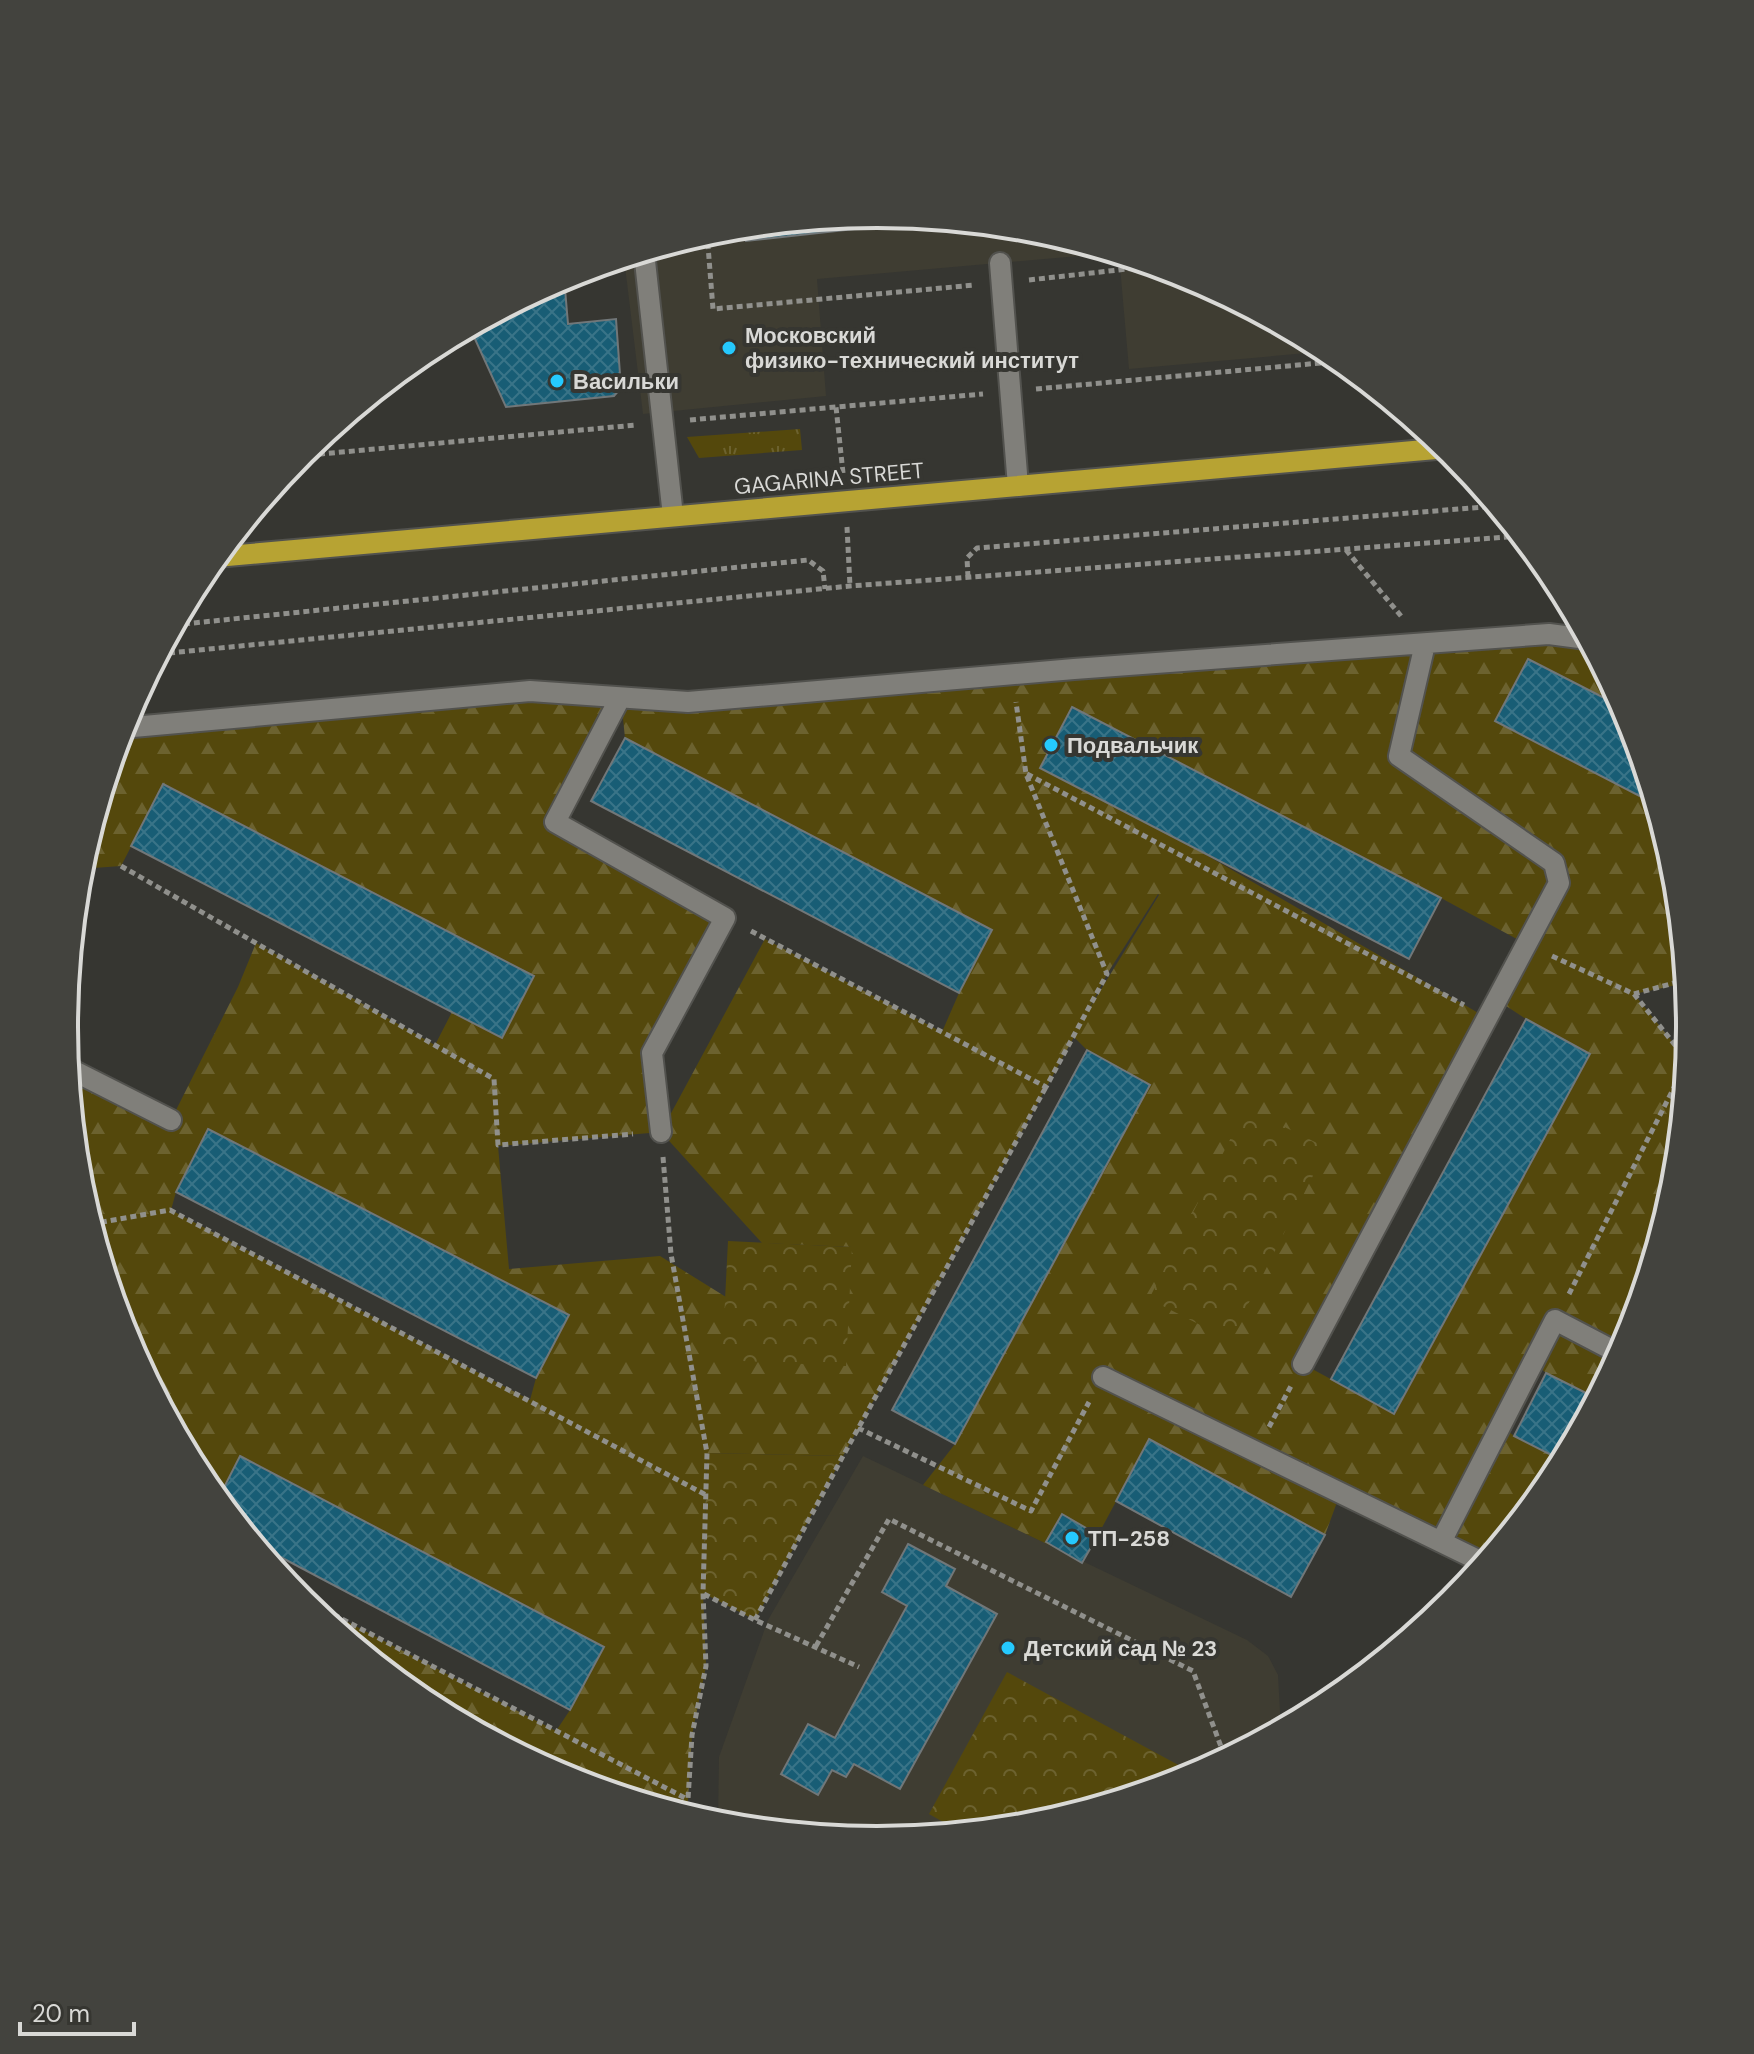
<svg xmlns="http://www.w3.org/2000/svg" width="1754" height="2054" viewBox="0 0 1754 2054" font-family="'DM Sans',sans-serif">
	<defs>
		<pattern id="grass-tufts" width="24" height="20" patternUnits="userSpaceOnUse" patternTransform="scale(2)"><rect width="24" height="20" fill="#54480c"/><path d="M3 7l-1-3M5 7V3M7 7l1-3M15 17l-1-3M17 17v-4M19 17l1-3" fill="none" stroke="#6c622f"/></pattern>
		<pattern id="forest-firs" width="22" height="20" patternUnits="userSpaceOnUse" patternTransform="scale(2)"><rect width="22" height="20" fill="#54480c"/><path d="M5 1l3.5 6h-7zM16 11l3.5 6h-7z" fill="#6c622f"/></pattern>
		<pattern id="park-crowns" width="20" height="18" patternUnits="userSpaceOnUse" patternTransform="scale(2)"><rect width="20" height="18" fill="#54480c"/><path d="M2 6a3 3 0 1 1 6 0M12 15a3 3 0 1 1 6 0" fill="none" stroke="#6c622f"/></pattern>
		<pattern id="building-cross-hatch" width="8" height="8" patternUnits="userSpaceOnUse" patternTransform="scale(2)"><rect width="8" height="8" fill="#185d75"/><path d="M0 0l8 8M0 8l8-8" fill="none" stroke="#397488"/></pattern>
	</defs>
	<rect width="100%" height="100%" fill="#363631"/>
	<path fill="#3f3d32" d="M 877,214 L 1036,230 L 1113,253 L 817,279 L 826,396 L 643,414 L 624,258 L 719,230 Z
		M 1119,255 L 1189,276 L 1329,351 L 1129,369 Z
		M 863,1456 L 1247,1640 L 1268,1656 L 1278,1675 L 1281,1729 L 1188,1778 L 1035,1824 L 877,1840 L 718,1824 L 719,1757 L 768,1620 Z"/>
	<path fill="url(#grass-tufts)" d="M 800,429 L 802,450 L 699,458 L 687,437 Z"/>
	<path fill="url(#forest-firs)" fill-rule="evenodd" d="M 1587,639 L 1624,708 L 1528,659 L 1495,721 L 1655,804 L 1674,869 L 1686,983 L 1634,994 L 1687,1060 L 1674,1186 L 1628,1339 L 1596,1398 L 1546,1373 L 1534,1362 L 1501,1425 L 1514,1436 L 1563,1461 L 1553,1479 L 1484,1563 L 1340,1494 L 1325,1535 L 1149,1440 L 1098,1535 L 1062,1514 L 1049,1545 L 923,1485 L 955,1444 L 1150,1085 L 1087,1050 L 1074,1037 L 843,1456 L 707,1453 L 703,1593 L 706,1666 L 692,1735 L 687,1815 L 565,1778 L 425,1703 L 298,1596 L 556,1731 L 570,1710 L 603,1647 L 241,1456 L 218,1499 L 201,1478 L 126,1338 L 80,1185 L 68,1068 L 171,1120 L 238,987 L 256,943 L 435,1045 L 452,1012 L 502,1037 L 163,785 L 121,866 L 80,869 L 122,728 L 530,691 L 620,698 ZM 621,699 L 625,738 L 992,930 L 959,993 L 942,1032 L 765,939 L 662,1130 L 652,1053 L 725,918 L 555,822 ZM 1072,707 L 1441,898 L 1526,944 L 1497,1000 L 1526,1019 L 1589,1054 L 1395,1414 L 1303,1364 L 1487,1018 L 1189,845 L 1041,768 ZM 1158,894 L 1159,895 L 1086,1014 L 1107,974 ZM 208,1129 L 568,1314 L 536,1378 L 530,1400 L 171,1210 L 176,1192 ZM 661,1132 L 762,1243 L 852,1247 L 723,1360 L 726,1297 L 660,1256 L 509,1269 L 498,1146 Z"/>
	<path fill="url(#park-crowns)" d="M 1246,1108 L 1327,1148 L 1230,1340 L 1149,1299 Z
		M 728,1241 L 852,1247 L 846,1366 L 722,1360 Z
		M 707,1453 L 843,1456 L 755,1620 L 703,1593 Z
		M 1007,1672 L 1195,1774 L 1188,1778 L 1035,1824 L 961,1832 L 929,1814 Z"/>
	<path fill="url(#building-cross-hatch)" stroke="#717779" stroke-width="2" d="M 877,214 L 936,220 L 746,241 L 744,227 Z
		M 564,277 L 568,324 L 616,319 L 621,388 L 614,396 L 506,407 L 474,337 L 477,323 Z
		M 1528,659 L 1624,708 L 1628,716 L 1655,804 L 1495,721 Z
		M 1072,707 L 1441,898 L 1409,959 L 1040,768 Z
		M 625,738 L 992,930 L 959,993 L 591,801 Z
		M 163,784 L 534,976 L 502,1038 L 131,846 Z
		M 1526,1019 L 1590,1054 L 1394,1414 L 1331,1379 Z
		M 1087,1050 L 1150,1085 L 955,1444 L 892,1410 Z
		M 208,1129 L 569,1315 L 536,1378 L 176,1192 Z
		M 1546,1373 L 1596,1398 L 1563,1461 L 1514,1436 Z
		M 1149,1439 L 1325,1535 L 1291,1597 L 1116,1501 Z
		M 240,1456 L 604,1647 L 570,1710 L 254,1543 L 218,1499 Z
		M 1062,1514 L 1098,1535 L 1082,1563 L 1046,1542 Z
		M 908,1544 L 955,1569 L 946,1586 L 997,1614 L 900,1789 L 854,1764 L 846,1777 L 832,1770 L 818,1795 L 781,1774 L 808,1724 L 835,1738 L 907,1606 L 882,1592 Z"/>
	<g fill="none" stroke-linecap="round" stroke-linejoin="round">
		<g stroke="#52524e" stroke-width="24">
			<path id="lane" d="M 644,252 L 673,516
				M 1000,263 L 1018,486
				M 620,698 L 555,822 L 725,918 L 652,1053 L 661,1132
				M 122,728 L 530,691 L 688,702 L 1074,669 L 1549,634 L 1587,639
				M 68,1068 L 171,1120
				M 1303,1364 L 1559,883 L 1554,863 L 1399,756 L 1425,644
				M 1103,1377 L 1484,1563
				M 1441,1542 L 1555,1320 L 1620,1354"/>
		</g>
		<g stroke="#52524e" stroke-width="24">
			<path id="primary" d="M 216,557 L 1447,448"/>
		</g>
		<path stroke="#90908c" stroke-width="5" stroke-dasharray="6 4" stroke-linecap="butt" d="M 707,233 L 713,309 L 975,285
			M 1029,280 L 1154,266
			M 1036,389 L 1331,362 L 1348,367
			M 690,420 L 836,407
			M 299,456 L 636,425
			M 843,473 L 836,407 L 983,394
			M 847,527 L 850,586
			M 1346,550 L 1401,616
			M 968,577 L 967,558 L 977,548 L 1496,506
			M 174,625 L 808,560 L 823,571 L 825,589
			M 159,654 L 850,586 L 1521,536
			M 1027,774 L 1464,1005
			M 121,866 L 494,1079 L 498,1145 L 633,1134
			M 751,931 L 1046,1087 L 1107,974 L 1026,774 L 1016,702
			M 1552,956 L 1634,994 L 1685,980
			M 1634,994 L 1687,1060
			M 663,1157 L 671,1254 L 707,1453 L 703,1593 L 706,1666 L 692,1735 L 687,1815
			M 91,1224 L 170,1210 L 706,1495
			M 1569,1294 L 1687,1062
			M 1269,1427 L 1291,1386
			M 858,1428 L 1031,1511 L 1089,1402
			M 704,1594 L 755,1620 L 859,1667
			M 298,1596 L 687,1799
			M 755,1620 L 843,1456 L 1046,1087
			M 816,1646 L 889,1519 L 1193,1671 L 1223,1752"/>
		<use href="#lane" stroke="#807f7a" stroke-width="20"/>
		<use href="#primary" stroke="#b7a333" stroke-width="20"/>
	</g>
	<g fill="#25c9fe" stroke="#363631" stroke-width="3">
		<circle cx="729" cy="348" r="8"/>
		<circle cx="557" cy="381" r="8"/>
		<circle cx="1051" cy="745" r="8"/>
		<circle cx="1072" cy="1538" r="8"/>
		<circle cx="1008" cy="1648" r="8"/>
	</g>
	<g text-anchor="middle" stroke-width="8" stroke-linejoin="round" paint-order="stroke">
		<g font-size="22" font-weight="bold" fill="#d9d9d6" stroke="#363631" text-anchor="start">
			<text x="745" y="343">Московский<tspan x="745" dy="25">физико-технический институт</tspan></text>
			<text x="573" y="389">Васильки</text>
			<text x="1067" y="753">Подвальчик</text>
			<text x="1088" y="1546">ТП-258</text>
			<text x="1024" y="1656">Детский сад № 23</text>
		</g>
		<g font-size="22" fill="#d9d9d6" stroke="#363631">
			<text transform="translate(829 478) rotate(-5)" y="8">GAGARINA STREET</text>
		</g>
	</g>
	<path d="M0 0H1754V2054H0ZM78 1027a799 799 0 1 1 1598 0a799 799 0 1 1-1598 0Z" fill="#43433e" fill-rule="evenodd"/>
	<path fill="none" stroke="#d9d9d6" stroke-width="4" d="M78 1027a799 799 0 1 1 1598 0a799 799 0 1 1-1598 0Z"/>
	<path d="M20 2022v12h114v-12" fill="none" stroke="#d9d9d6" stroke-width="4"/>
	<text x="32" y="2022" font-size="24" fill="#d9d9d6" stroke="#363631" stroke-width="6" paint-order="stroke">20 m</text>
</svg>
